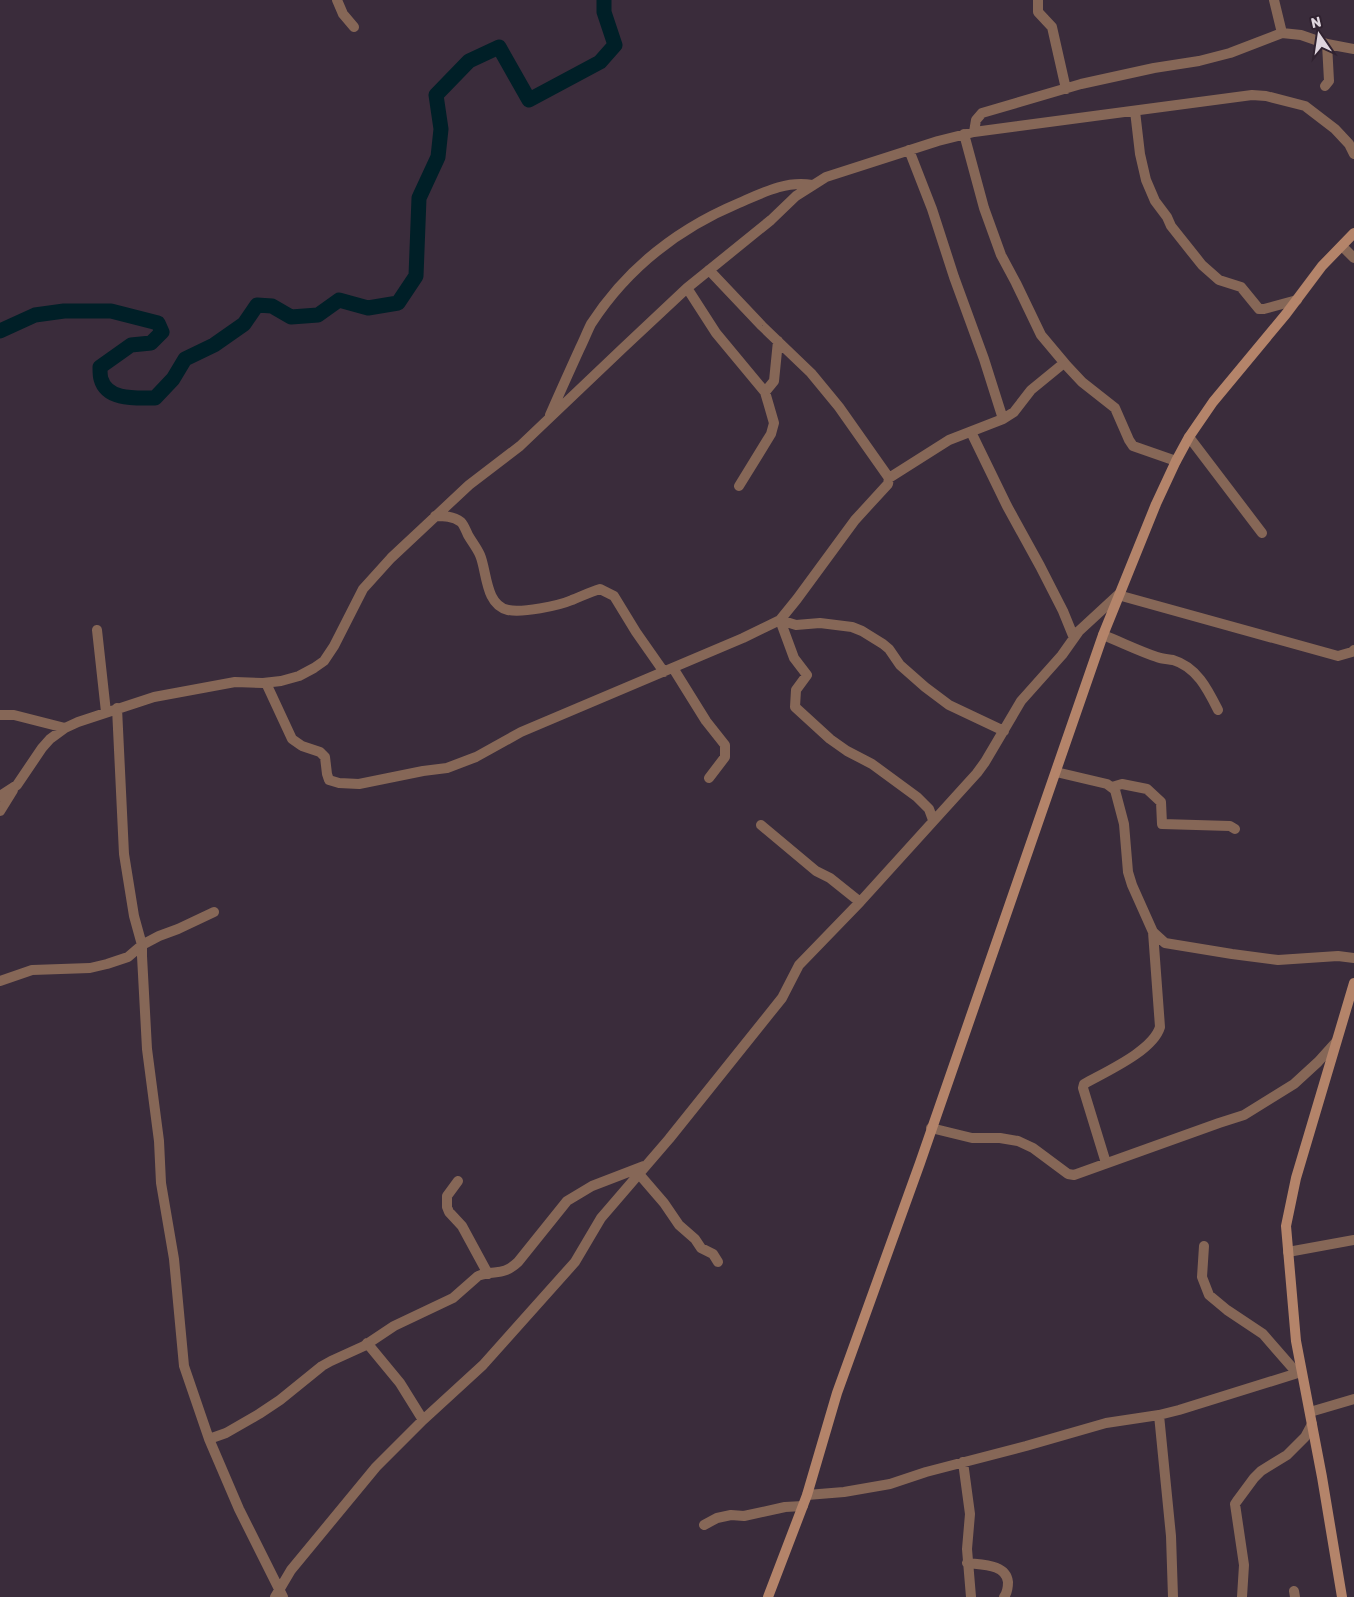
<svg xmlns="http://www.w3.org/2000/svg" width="1354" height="1597" viewBox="0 0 1354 1597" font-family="Rubik,sans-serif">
	<rect width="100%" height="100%" fill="#3a2c3b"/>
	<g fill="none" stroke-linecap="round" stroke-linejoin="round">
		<path stroke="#001f27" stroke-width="15" d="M 0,331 L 35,315 L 64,311 L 111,311 L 158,323 L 162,332 L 151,343 L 131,345 L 100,367 C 100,371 100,376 101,379 C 107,401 137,398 155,398 L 173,379 L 185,359 L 214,345 L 244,324 L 257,305 L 272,306 L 291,317 L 318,315 L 339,300 L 368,308 L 398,303 L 416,276 L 419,198 L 438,157 L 441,129 L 436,95 L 469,61 L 499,47 L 529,100 L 600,62 L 615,45 L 604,12 L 604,0"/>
		<path stroke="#866757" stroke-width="10" d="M 337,0 L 343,14 L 354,27
			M 1038,0 L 1038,12 L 1052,27 L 1066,89
			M 1274,0 L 1282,33
			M 1325,86 L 1329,81 L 1327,44
			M 1135,111 L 1140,154 L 1146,180 L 1155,201 L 1167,217 L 1171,226 L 1202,265 L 1219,280 L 1241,287 L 1259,309 L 1264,309 L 1297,300
			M 974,132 L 976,120 L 982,113 L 1081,84 L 1154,68 L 1199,61 L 1230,53 L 1282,33 L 1301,35 L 1327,44 L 1354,49
			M 964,134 L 984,208 L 1001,255 L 1016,283 L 1041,335 L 1067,366 L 1082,382 L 1115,408 L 1129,440 L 1133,446 L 1176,461
			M 909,150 L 932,209 L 954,277 L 984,359 L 1003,419
			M 1342,246 L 1354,258
			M 687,288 L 716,333 L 765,392
			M 550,415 C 560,392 570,370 580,348 C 584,340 587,332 591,324 C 628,267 677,229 739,203 C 762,193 787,180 812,185
			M 971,432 L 1007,506 L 1040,566 L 1063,611 L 1074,638
			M 1189,437 L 1262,533
			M 889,478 L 949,440 L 1003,419 L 1014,412 L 1031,390 L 1064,363
			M 739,486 L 771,434 L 774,423 L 765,392 L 774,381 L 778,341
			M 435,516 C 444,516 453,516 461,522 C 464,525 466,531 468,535 C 472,542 477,548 480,555 C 487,571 485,605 508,610 C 522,613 558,606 572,600 C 582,596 590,592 600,589 L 614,596 L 636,632 L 664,672
			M 780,620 L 794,658 L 807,675 L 796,690 L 795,707 L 830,739 L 847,751 L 872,764 L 917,797 L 929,809 L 933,820
			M 780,620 L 796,625 L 820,623 L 852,627 L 862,631 L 883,644 L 889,649 L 900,665 L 925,687 L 949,705 L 1004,731
			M 97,630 L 106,712
			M 1103,635 C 1121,642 1139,651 1157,657 C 1162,659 1168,659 1173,660 C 1197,667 1208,690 1218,710
			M 673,668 L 706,721 L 725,745 L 725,757 L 709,778
			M 266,683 L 292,739 L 302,746 L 320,752 L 325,757 L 327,774 L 329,780 L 339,783 L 359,784 L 423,771 L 447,768 L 476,757 L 521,732 L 743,638 L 780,620 L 797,599 L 855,520 L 888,484 L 889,478 L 839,407 L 811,373 L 762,326 L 709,270
			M 117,708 L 124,854 L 134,916 L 142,945 L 142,956 L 147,1049 L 159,1141 L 161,1183 L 174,1259 L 184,1366 L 209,1439 L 239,1509 L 283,1597
			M 0,715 L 14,715 L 65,728
			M 1056,772 L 1107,784 L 1115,790 L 1124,824 L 1128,872 L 1132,885 L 1153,932 L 1160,1027 C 1153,1051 1105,1072 1084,1084 L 1083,1088 L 1106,1163
			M 1112,787 L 1122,784 L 1147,789 L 1161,802 L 1162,824 L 1230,826 L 1235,829
			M 0,796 L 17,785 L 42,748 L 50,739 L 65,728 L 78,722 L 154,697 L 235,682 L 263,683 L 281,681 L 299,676 L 314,668 L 324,661 L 334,646 L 363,589 L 391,558 L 469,485 L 520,446 L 623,348 L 687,288 L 771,220 L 796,196 L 826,177 L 938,141 L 974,132 L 1252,95 L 1266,96 L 1305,106 L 1335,129 L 1349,144 L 1354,154
			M 0,811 L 13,790
			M 761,825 L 816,871 L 830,878 L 860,902
			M 1153,932 L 1165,943 L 1232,954 L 1278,960 L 1338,956 L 1354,958
			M 0,981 L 32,970 L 90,968 L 107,964 L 128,957 L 142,945 L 159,936 L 178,929 L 214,912
			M 931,1128 L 972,1138 L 1000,1138 L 1018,1141 L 1033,1148 L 1068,1174 L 1074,1175 L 1219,1123 L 1244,1115 L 1294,1084 L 1318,1062 L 1336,1042
			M 639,1174 L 664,1203 L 679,1225 L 695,1239 L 701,1248 L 713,1254 L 718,1262
			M 458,1181 L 447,1196 L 447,1207 L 449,1212 L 462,1226 L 488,1274
			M 1204,1246 L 1202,1277 L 1209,1295 L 1227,1310 L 1263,1334 L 1297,1373
			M 1288,1252 L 1354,1240
			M 367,1343 L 400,1383 L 423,1420
			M 1310,1412 L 1354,1399
			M 1159,1415 L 1171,1536 L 1173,1597
			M 209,1439 L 226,1433 L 259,1414 L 280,1400 L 322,1366 L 331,1361 L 364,1346 L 394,1326 L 453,1298 L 478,1276 C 495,1269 502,1277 518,1262 L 567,1201 L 592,1186 L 644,1166
			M 963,1462 L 970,1514 L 967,1549 L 971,1597
			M 807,1495 L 844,1492 L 890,1484 L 926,1472 L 1026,1446 L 1106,1423 L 1159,1415 L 1179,1410 L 1301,1372
			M 704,1525 L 717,1518 L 731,1515 L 744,1516 L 785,1507 L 803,1506
			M 967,1563 C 982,1565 1006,1564 1008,1582 C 1008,1588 1007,1593 1004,1597
			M 1294,1591 L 1295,1597
			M 275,1597 L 291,1570 L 376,1467 L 423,1420 L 483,1365 L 575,1262 L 601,1218 L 669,1139 L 782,998 L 799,965 L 860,902 L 977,773 L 985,762 L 1021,701 L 1062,655 L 1079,631 L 1118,595 L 1338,656 L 1352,652 L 1354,650
			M 1242,1597 L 1244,1565 L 1235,1504 L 1237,1501 L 1254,1478 L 1261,1471 L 1287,1455 L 1305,1437 L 1312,1424"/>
		<path stroke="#b4846a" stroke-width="10" d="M 768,1597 L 807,1495 L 837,1393 L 920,1163 L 1103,635 L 1156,504 L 1176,461 L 1189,437 L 1213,402 L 1286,314 L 1322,266 L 1354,233
			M 1342,1597 L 1322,1477 L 1296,1341 L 1286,1226 L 1296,1178 L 1354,983"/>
	</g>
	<g transform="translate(1319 35) rotate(347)" stroke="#302230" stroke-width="4" paint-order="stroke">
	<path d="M0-4L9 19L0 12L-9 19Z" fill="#dfd5de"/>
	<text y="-8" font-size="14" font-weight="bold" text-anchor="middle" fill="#dfd5de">N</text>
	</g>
</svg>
